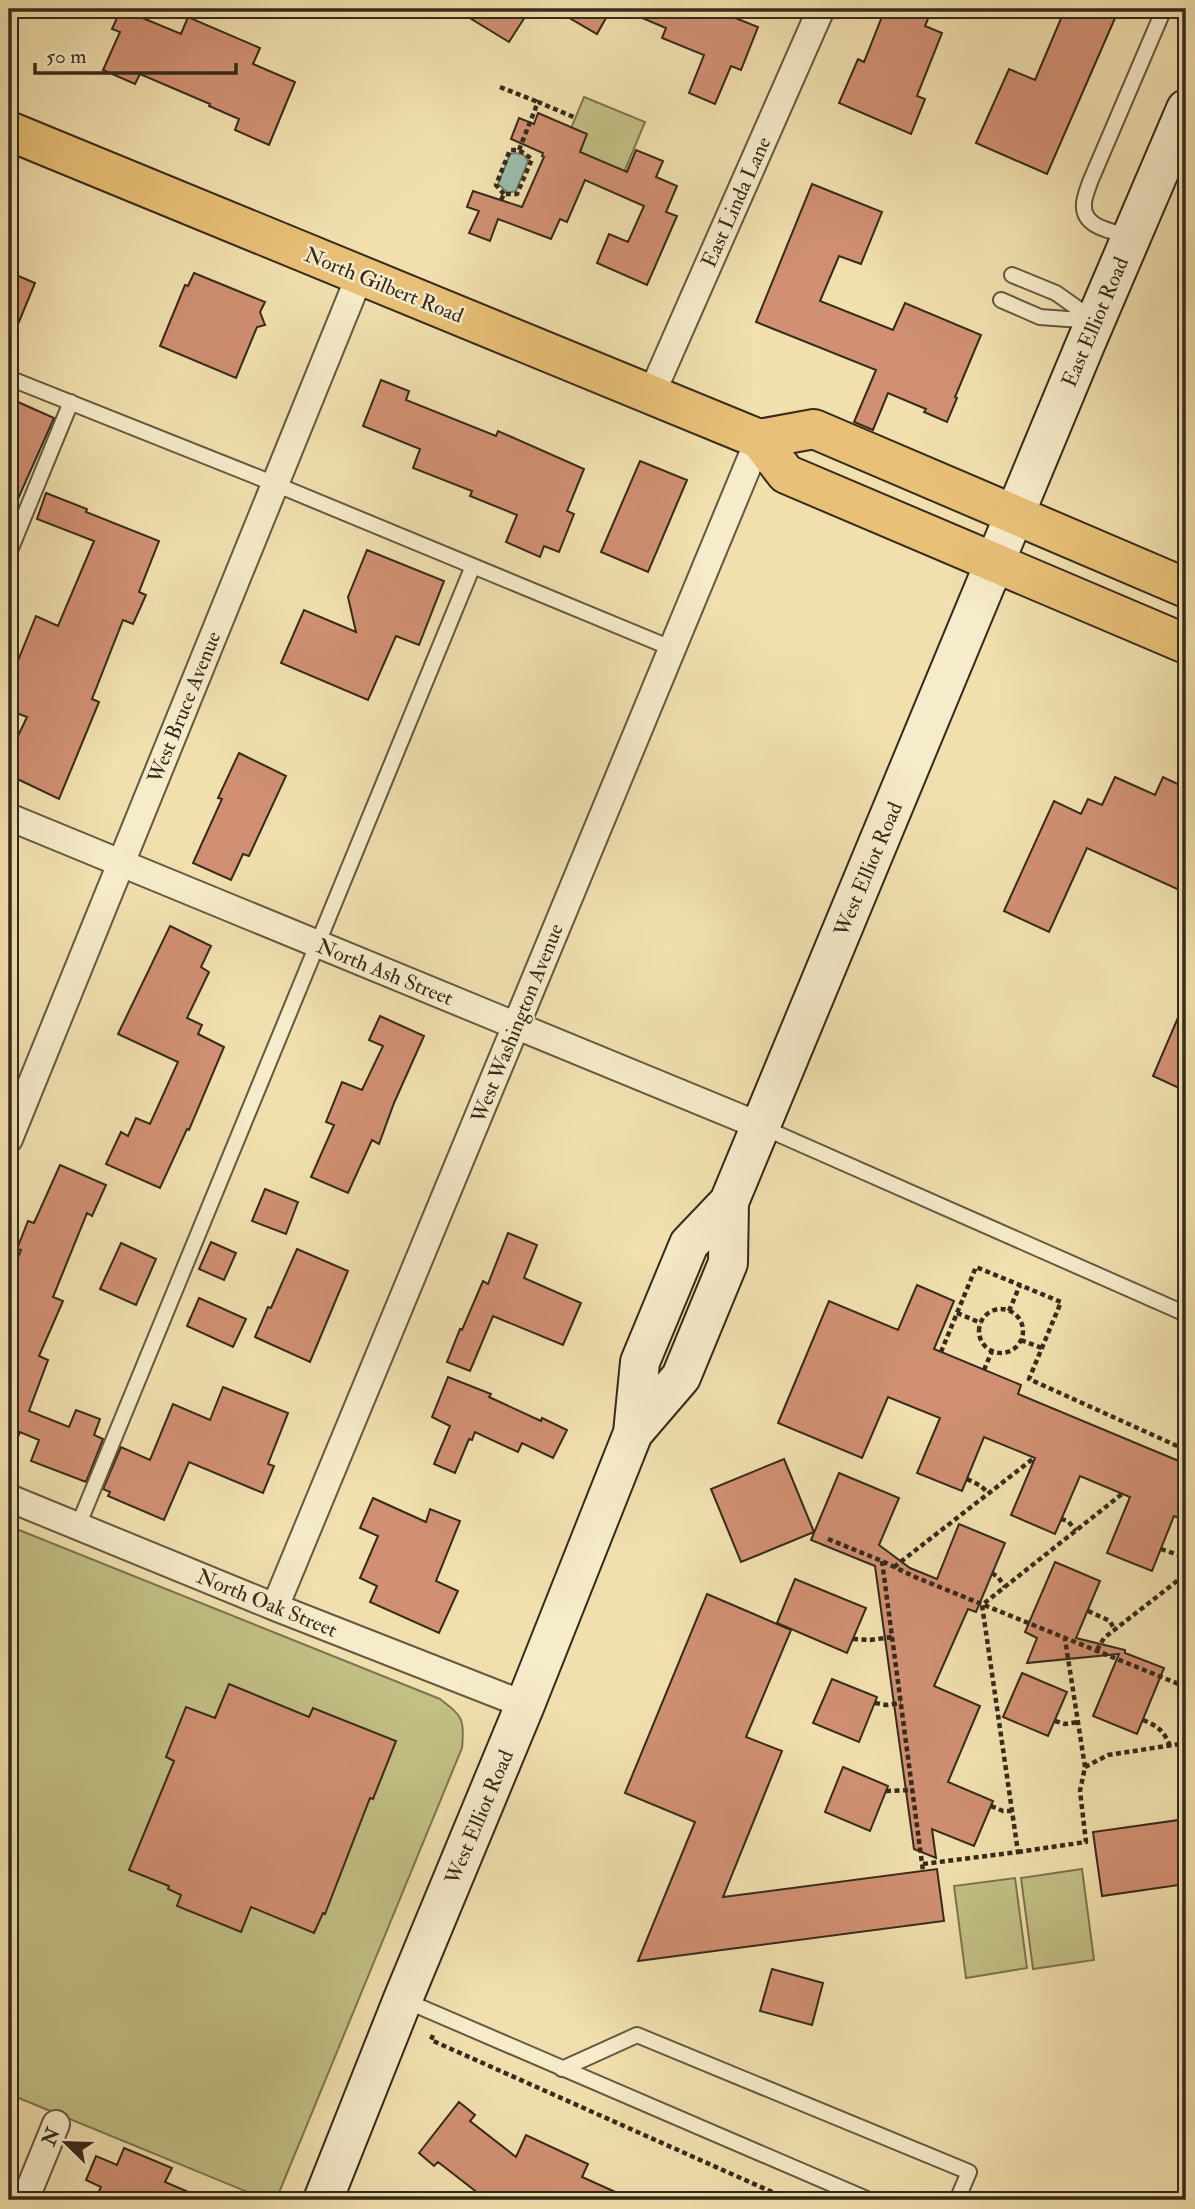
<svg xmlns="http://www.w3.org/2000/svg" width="1195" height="2209" viewBox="0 0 1195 2209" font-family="'IM FELL Double Pica',serif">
	<rect width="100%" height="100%" fill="#f1e0ae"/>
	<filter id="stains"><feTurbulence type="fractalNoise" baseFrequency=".00286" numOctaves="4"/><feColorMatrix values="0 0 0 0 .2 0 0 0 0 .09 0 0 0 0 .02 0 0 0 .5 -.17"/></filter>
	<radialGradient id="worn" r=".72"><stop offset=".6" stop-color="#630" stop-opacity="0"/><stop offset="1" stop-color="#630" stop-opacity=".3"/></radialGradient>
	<path fill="#c2c085" stroke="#7c7550" stroke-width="2" d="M 584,97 L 645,122 L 618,187 L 557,162 Z
		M 9,1526 L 440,1699 C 462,1716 465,1718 462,1748 L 276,2200 L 267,2200 L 9,2094 Z
		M 1082,1869 L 1094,1960 L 1033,1969 L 1021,1878 Z
		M 1015,1878 L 1027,1968 L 966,1978 L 954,1886 Z"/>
	<path fill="#9bbdab" stroke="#728271" stroke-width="2" d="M 515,153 L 524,155 L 528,161 L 516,191 L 508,193 L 498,184 L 510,154 Z"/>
	<path fill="#d19073" stroke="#352a1b" stroke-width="2" d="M 121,9 L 181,34 L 188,17 L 260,48 L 253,64 L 295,82 L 269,145 L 235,130 L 239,119 L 209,106 L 210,104 L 140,74 L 135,84 L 103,70 L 120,32 L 112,29 Z
		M 455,9 L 530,9 L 509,42 Z
		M 554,9 L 611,9 L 597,34 Z
		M 621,9 L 713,9 L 758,27 L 741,70 L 731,66 L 715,104 L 689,93 L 704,55 L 662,38 L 666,28 Z
		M 885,9 L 932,9 L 925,26 L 942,33 L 917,96 L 925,99 L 911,134 L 839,103 L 858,59 L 864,62 Z
		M 1065,9 L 1119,9 L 1047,174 L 976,143 L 1009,69 L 1035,80 Z
		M 538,113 L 587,134 L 580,152 L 627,172 L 636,150 L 663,161 L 656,177 L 677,186 L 666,212 L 677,216 L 647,285 L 597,263 L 609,234 L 628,242 L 644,206 L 585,180 L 567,222 L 560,219 L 551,239 L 498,219 L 490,241 L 469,233 L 479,211 L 467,207 L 473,191 L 522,207 L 544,157 L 542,156 L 543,153 L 511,139 L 519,118 L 534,124 Z
		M 812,184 L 882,212 L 861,264 L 839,256 L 820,301 L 893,330 L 905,303 L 981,335 L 955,397 L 957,398 L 947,422 L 924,412 L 926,409 L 888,393 L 873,430 L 854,422 L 876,370 L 756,322 Z
		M 9,272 L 35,283 L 9,346 Z
		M 194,273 L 265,302 L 260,312 L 265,325 L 257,327 L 236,378 L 160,346 L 185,285 L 188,286 Z
		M 381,380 L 409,391 L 406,400 L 496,436 L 498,431 L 584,469 L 567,511 L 574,514 L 559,552 L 544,546 L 540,557 L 506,542 L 517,515 L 470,496 L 472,491 L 413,468 L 420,449 L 363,426 Z
		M 9,398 L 54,418 L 9,519 Z
		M 640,461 L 687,480 L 648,572 L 601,552 Z
		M 46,493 L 87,509 L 86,512 L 159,541 L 139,592 L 146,595 L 133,624 L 123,620 L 92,699 L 99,702 L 59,799 L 9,775 L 9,755 L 27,717 L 9,710 L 9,666 L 15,668 L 36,616 L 58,626 L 94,541 L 37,519 Z
		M 367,550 L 444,581 L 419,645 L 396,636 L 368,700 L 281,663 L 304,610 L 356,632 L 348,597 Z
		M 239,753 L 286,776 L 249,856 L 243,854 L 231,880 L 193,863 L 222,799 L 218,798 Z
		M 1115,777 L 1155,795 L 1163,777 L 1186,788 L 1186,893 L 1087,848 L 1049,932 L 1004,911 L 1054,801 L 1081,814 L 1088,799 L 1102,805 Z
		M 170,926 L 211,946 L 201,967 L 209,972 L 187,1018 L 202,1025 L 198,1034 L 224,1047 L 189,1130 L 187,1129 L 160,1188 L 106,1164 L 121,1132 L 128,1136 L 136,1118 L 150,1124 L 178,1062 L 118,1034 Z
		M 1186,999 L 1186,1077 L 1181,1089 L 1153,1076 Z
		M 380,1016 L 424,1036 L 394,1103 L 379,1144 L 372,1140 L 348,1193 L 311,1177 L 334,1125 L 326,1122 L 342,1082 L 362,1090 L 383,1046 L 369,1040 Z
		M 60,1165 L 106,1185 L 92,1216 L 87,1213 L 53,1297 L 63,1301 L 39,1356 L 48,1360 L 29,1411 L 69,1427 L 76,1410 L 100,1419 L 94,1435 L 103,1439 L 86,1482 L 31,1461 L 39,1440 L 20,1432 L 9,1458 L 9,1280 L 21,1250 L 17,1249 L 28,1221 L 34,1223 Z
		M 265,1189 L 298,1202 L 286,1234 L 252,1221 Z
		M 508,1233 L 537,1245 L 524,1278 L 581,1303 L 563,1345 L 493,1316 L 470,1371 L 447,1362 L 460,1329 L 462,1330 L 483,1281 L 488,1284 Z
		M 211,1242 L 236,1253 L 224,1280 L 199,1269 Z
		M 121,1243 L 156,1259 L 136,1305 L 100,1289 Z
		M 297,1249 L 348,1271 L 310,1362 L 255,1337 L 268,1307 L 271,1308 Z
		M 917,1285 L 954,1301 L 934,1349 L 1021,1385 L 1018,1394 L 1186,1464 L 1186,1521 L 1174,1516 L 1152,1571 L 1107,1553 L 1130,1497 L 1080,1476 L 1055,1534 L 1011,1515 L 1035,1458 L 984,1437 L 962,1491 L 917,1473 L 940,1418 L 888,1397 L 862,1458 L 778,1423 L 829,1301 L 898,1330 Z
		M 199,1298 L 246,1319 L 233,1347 L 187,1326 Z
		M 448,1377 L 491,1394 L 489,1397 L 541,1421 L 542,1418 L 567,1430 L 553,1458 L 522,1443 L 518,1452 L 475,1432 L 472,1440 L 469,1439 L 455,1473 L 434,1464 L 450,1426 L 432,1417 Z
		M 223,1387 L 288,1413 L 268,1464 L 274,1466 L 263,1493 L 189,1462 L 164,1520 L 108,1496 L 110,1492 L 103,1489 L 121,1447 L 150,1460 L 173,1404 L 210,1420 Z
		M 784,1459 L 814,1532 L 741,1562 L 711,1489 Z
		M 839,1473 L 899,1498 L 879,1545 L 910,1568 L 937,1579 L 959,1524 L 1005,1543 L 976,1612 L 968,1609 L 934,1686 L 980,1706 L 948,1782 L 993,1801 L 974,1846 L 932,1829 L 936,1858 L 914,1849 L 875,1566 L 811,1540 Z
		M 373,1498 L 426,1522 L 430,1509 L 460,1521 L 436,1581 L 458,1591 L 439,1633 L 370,1602 L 377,1586 L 360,1578 L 378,1536 L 360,1528 Z
		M 1055,1562 L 1100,1581 L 1076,1638 L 1125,1650 L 1125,1653 L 1164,1668 L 1137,1734 L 1093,1716 L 1119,1654 L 1027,1663 L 1037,1638 L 1025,1632 Z
		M 795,1579 L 866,1608 L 847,1653 L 777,1623 Z
		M 707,1594 L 791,1630 L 746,1737 L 782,1751 L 723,1897 L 937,1869 L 944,1921 L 638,1961 L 695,1822 L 625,1793 Z
		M 1022,1673 L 1067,1692 L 1048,1736 L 1003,1717 Z
		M 832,1679 L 877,1697 L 859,1742 L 813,1723 Z
		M 229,1684 L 309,1717 L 313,1708 L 396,1741 L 373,1799 L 370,1798 L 325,1914 L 323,1913 L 314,1933 L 251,1907 L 241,1932 L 177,1906 L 181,1895 L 168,1889 L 169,1886 L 129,1870 L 174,1761 L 166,1757 L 186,1707 L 215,1718 Z
		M 843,1767 L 888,1786 L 870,1831 L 825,1812 Z
		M 1186,1819 L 1186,1884 L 1102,1896 L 1093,1832 Z
		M 772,1969 L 823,1983 L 812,2025 L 760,2011 Z
		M 459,2102 L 475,2115 L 470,2121 L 516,2157 L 526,2135 L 588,2164 L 582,2177 L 633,2200 L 487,2200 L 438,2162 L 434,2166 L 419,2153 Z
		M 124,2148 L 172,2168 L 165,2182 L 207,2200 L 95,2200 L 101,2187 L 86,2180 L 96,2156 L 117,2165 Z"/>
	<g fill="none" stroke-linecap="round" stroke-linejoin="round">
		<g stroke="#645840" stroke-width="18">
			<path id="service" d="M 1131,237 C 1113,231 1082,228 1084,204 C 1084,197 1088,189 1090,182 L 1164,9
				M 1012,275 L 1056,293 L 1094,320
				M 1001,300 L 1040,317 L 1094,321
				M 9,378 L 275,484 L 671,648
				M 9,553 L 71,402
				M 762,1127 L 1186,1314
				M 78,1526 L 473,566
				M 404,2000 L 869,2200
				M 562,2069 L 637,2035 L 969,2172 L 957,2200"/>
		</g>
		<g stroke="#645840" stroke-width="30">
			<path id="minor" d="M 651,395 L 821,9
				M 9,817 L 760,1126
				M 9,1139 L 360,275
				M 9,1498 L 275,1607 L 525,1705
				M 275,1607 L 759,439
				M 25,2200 L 56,2124"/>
		</g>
		<g stroke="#352a1b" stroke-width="42">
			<path id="secondary" d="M 633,1433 L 681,1377 L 728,1263 L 729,1202 L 1085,345 L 1186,109
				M 323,2200 L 403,1999 L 525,1705 L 633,1433 L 640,1362 L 689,1244 L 729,1202"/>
		</g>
		<g stroke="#352a1b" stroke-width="42">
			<path id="primary" d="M 9,131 L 759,439 L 786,474 L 1186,644
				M 759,439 L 814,429 L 1186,588"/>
		</g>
		<path stroke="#352a1b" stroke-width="4.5" stroke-dasharray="5 3.5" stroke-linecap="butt" d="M 500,87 L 538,102
			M 519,150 L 538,102 L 576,118
			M 501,200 L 504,194 L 517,194 L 532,159 L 519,150 L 510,150 L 496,185 L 504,194
			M979 1331a22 22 0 1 1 44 0a22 22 0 1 1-44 0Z
			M 1009,1311 L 1020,1285
			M 957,1313 L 981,1323
			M 1021,1340 L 1042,1348
			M 941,1352 L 976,1267 L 1061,1302 L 1029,1379 L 1186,1450
			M 984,1370 L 992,1351
			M 967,1479 L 981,1486 L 988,1493
			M 1061,1519 L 1068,1521 L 1076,1531
			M 828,1539 L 882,1561 L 915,1577 L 1186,1687
			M 1161,1549 L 1178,1555 L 1186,1565
			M 882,1561 L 923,1871
			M 894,1567 L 1034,1458
			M 992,1573 L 998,1577 L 1005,1587
			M 1088,1611 L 1110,1621 L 1114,1629
			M 853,1639 L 870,1640 L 892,1637
			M 1097,1650 L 1104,1638 L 1186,1574
			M 875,1703 L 886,1705 L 901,1703
			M 1143,1720 C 1158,1726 1164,1731 1170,1746
			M 1055,1721 L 1065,1724 L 1078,1722
			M 1085,1767 L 1108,1755 L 1186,1743
			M 886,1791 L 913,1790
			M 991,1806 L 1003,1811 L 1012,1811
			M 1018,1852 L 1086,1842 L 1080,1791 L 1085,1767 L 1065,1639
			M 923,1864 L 1018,1852 L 982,1605 L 1122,1494
			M 433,2035 L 431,2040 L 790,2200"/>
		<use href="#service" stroke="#f6ebca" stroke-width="14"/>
		<use href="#minor" stroke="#f6ebca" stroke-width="26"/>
		<use href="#secondary" stroke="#f6ebca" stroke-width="38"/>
		<use href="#primary" stroke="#e8c077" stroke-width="38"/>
	</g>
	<g text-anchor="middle" stroke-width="5" stroke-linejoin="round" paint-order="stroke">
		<g font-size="21" fill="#352a1b" stroke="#f6ebca">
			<text transform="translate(736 202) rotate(-66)" y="7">East Linda Lane</text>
			<text transform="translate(384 285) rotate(22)" y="7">North Gilbert Road</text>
			<text transform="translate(1095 322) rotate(-67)" y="7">East Elliot Road</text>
			<text transform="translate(184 707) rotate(-68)" y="7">West Bruce Avenue</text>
			<text transform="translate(868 869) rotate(-67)" y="7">West Elliot Road</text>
			<text transform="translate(385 972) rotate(22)" y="7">North Ash Street</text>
			<text transform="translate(517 1023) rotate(-68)" y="7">West Washington Avenue</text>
			<text transform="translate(267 1603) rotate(22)" y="7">North Oak Street</text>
			<text transform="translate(479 1817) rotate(-67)" y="7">West Elliot Road</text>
		</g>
	</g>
	<rect width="1195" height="2209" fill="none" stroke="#f1e0ae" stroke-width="35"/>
	<rect x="10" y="10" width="1174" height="2188" fill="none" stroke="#352a1b" stroke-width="3.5"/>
	<rect x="18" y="18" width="1160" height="2174" fill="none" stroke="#352a1b" stroke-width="2"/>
	<g transform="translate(66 2143) rotate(293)" stroke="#f6ebca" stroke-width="5" paint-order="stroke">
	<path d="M0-5L12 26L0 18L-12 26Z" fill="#352a1b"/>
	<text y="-10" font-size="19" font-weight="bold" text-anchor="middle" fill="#352a1b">N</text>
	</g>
	<path d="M35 63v10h201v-10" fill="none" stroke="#352a1b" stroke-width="3.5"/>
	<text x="46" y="63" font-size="21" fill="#352a1b" stroke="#f6ebca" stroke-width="5" paint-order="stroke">50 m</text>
	<rect width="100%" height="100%" filter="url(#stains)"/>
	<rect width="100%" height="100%" fill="url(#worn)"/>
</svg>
